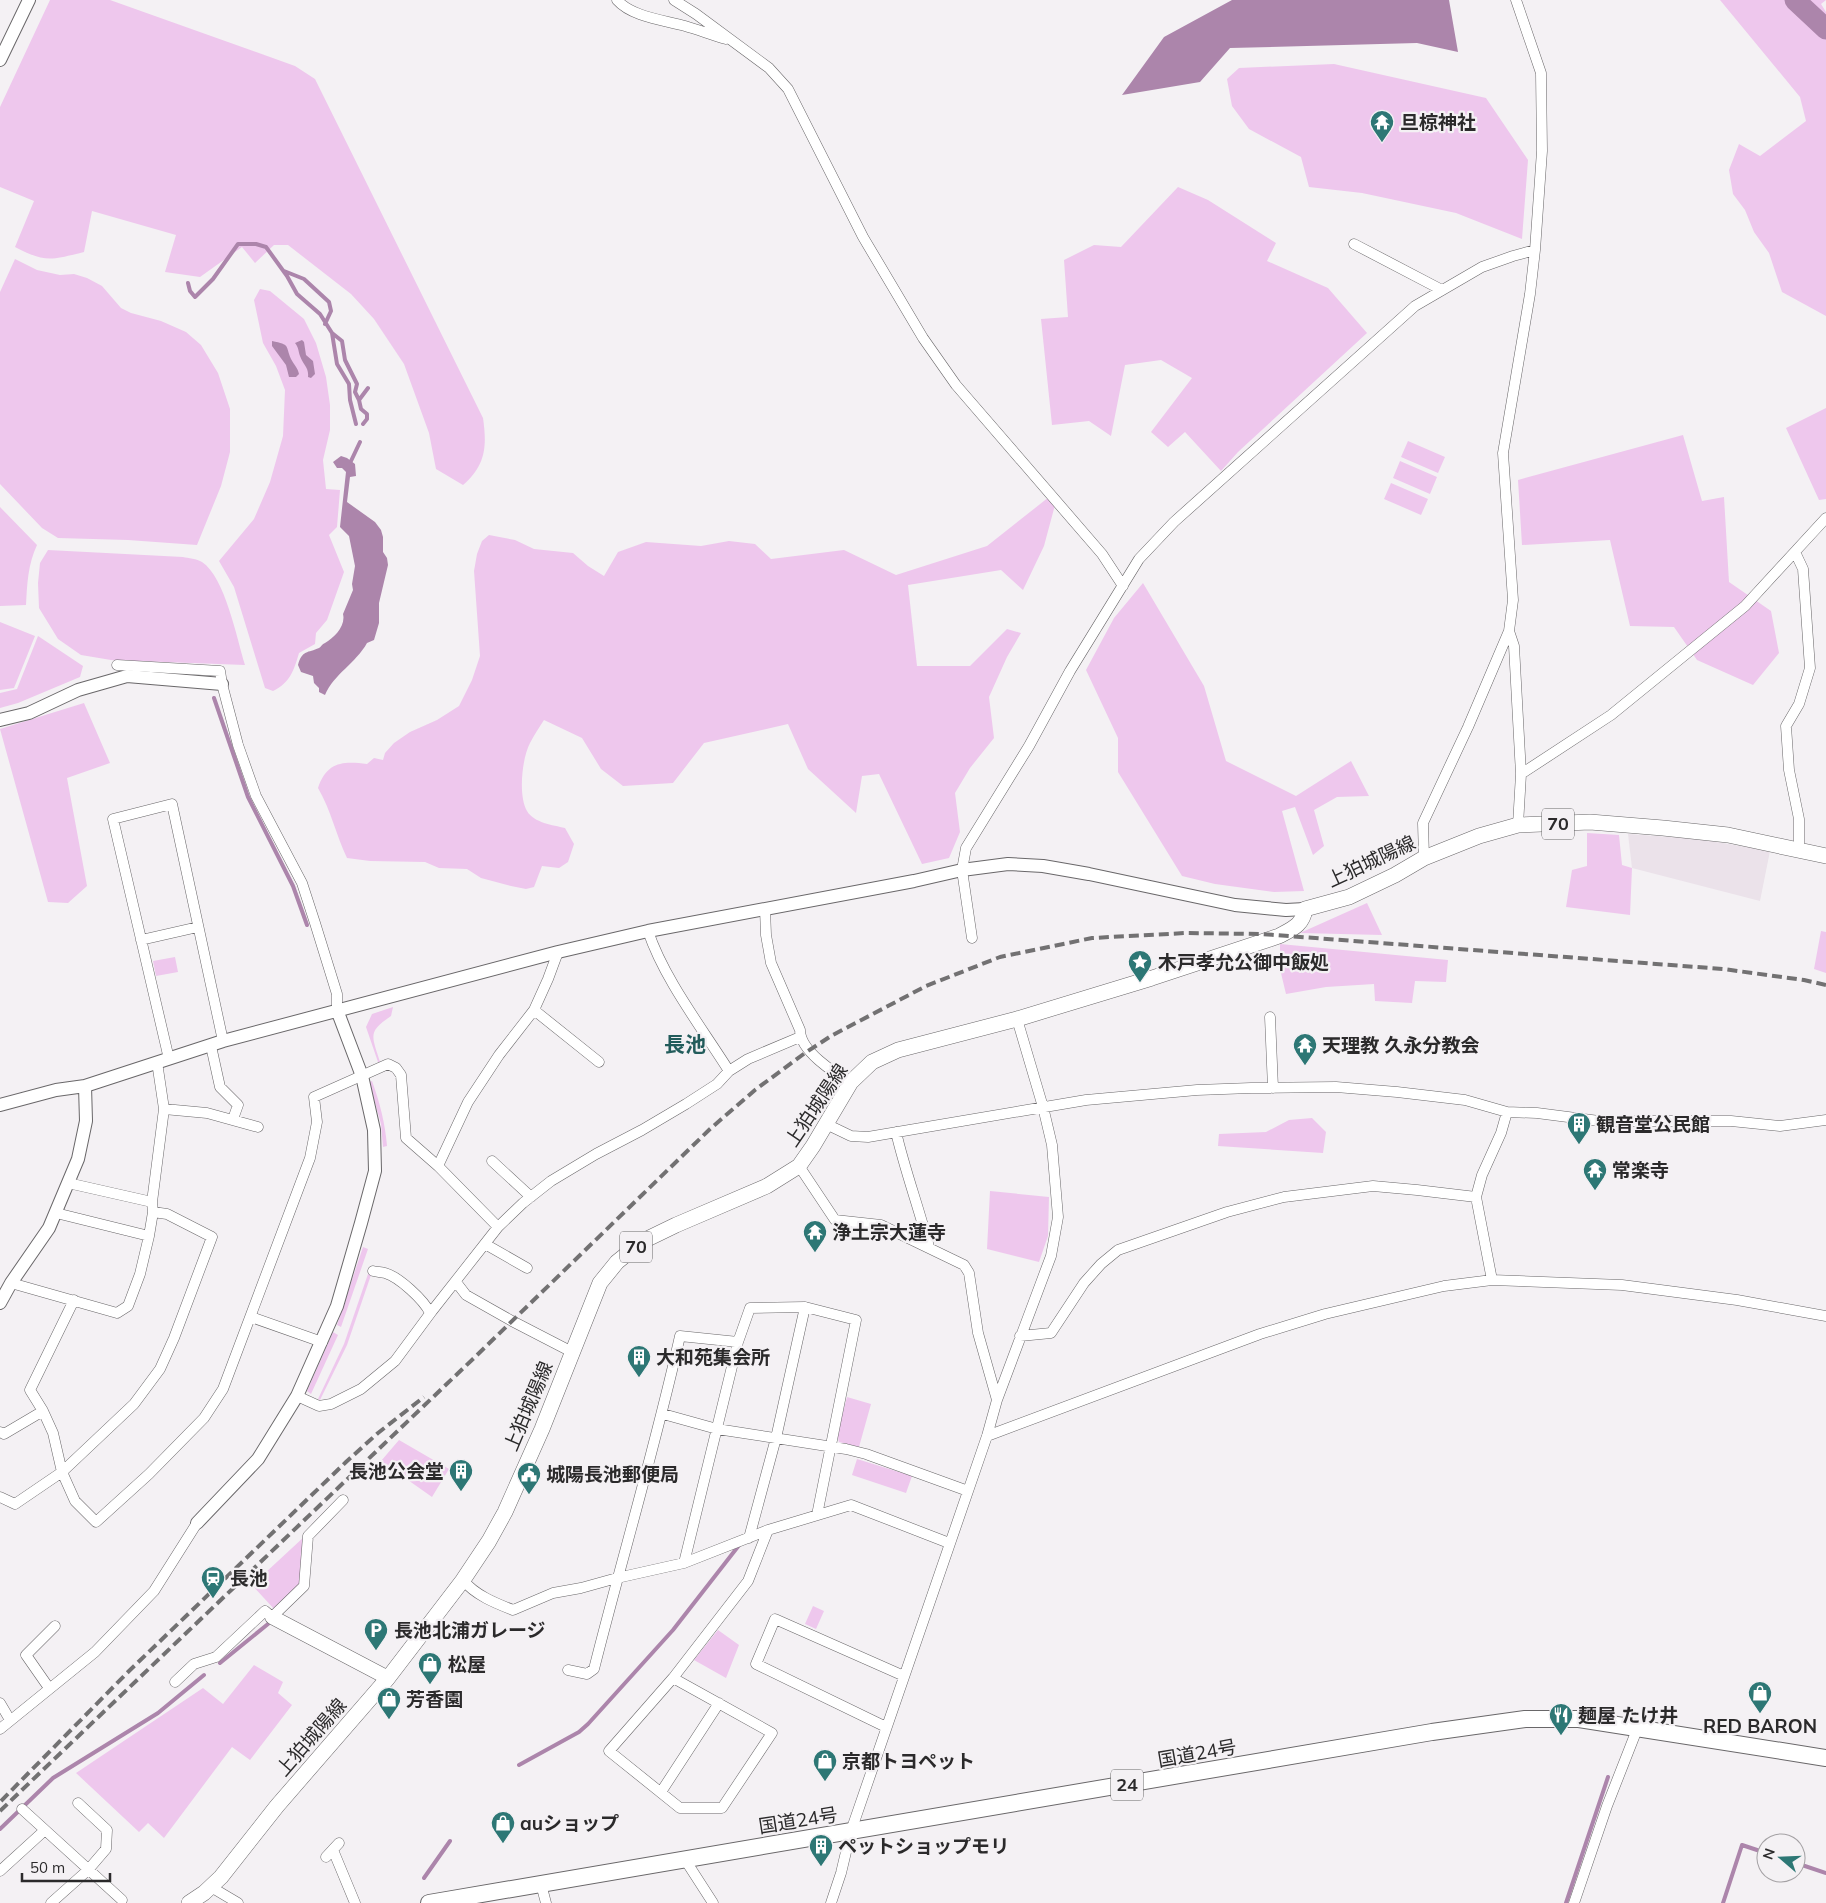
<svg xmlns="http://www.w3.org/2000/svg" width="1826" height="1903" viewBox="0 0 1826 1903" font-family="Mulish,'Noto Sans JP',sans-serif">
	<rect width="100%" height="100%" fill="#f4f1f4"/>
	<path fill="#ebe2ea" d="M 1628,834 L 1699,839 L 1770,851 L 1760,901 L 1632,868 Z"/>
	<path fill="#eec7ed" d="M 50,0 L 110,0 L 295,66 L 315,79 L 483,418 C 487,446 486,465 463,485 L 436,469 L 429,433 L 404,364 L 374,319 L 351,294 L 288,245 L 274,245 L 255,263 L 242,247 L 200,277 L 165,272 L 176,235 L 92,211 L 84,252 C 51,260 46,263 15,247 L 34,201 L 0,187 L 0,107 Z
		M 1720,0 L 1826,0 L 1821,4 L 1826,12 L 1826,316 L 1782,292 L 1769,253 L 1754,232 L 1745,210 L 1733,194 L 1729,170 L 1739,144 L 1760,156 L 1806,121 L 1800,97 Z
		M 1334,64 L 1486,98 L 1528,160 L 1522,239 L 1456,213 L 1362,193 L 1309,187 L 1301,157 L 1249,129 L 1232,106 L 1227,79 L 1239,68 Z
		M 1178,187 L 1208,200 L 1276,243 L 1267,261 L 1328,288 L 1367,333 L 1238,452 L 1221,471 L 1185,432 L 1168,447 L 1151,432 L 1192,378 L 1161,360 L 1125,365 L 1111,436 L 1089,421 L 1052,425 L 1041,319 L 1068,317 L 1064,260 L 1094,245 L 1121,247 Z
		M 15,259 L 37,270 L 60,275 L 74,274 L 87,278 L 102,286 L 121,308 L 131,313 L 161,321 L 186,332 L 201,345 L 218,373 L 230,409 L 230,452 L 221,486 L 197,545 L 128,540 L 58,538 L 42,528 L 0,484 L 0,292 Z
		M 260,289 L 270,291 L 304,319 L 316,343 L 326,377 L 330,405 L 330,430 L 323,460 L 326,489 L 340,490 L 337,527 L 329,535 L 344,572 L 327,620 L 316,633 L 315,644 L 299,653 C 294,670 290,683 273,691 L 265,688 L 234,587 L 219,561 L 254,519 L 270,482 L 283,436 L 285,390 L 276,366 L 263,343 L 254,300 Z
		M 1826,408 L 1826,499 L 1819,500 L 1786,428 Z
		M 1683,435 L 1702,501 L 1724,497 L 1729,582 L 1771,611 L 1779,653 L 1753,685 L 1697,660 L 1674,627 L 1630,626 L 1610,540 L 1522,545 L 1518,480 Z
		M 1408,441 L 1445,457 L 1438,473 L 1401,457 Z
		M 1400,461 L 1437,477 L 1430,494 L 1393,478 Z
		M 1391,483 L 1428,499 L 1421,515 L 1384,499 Z
		M 1049,497 L 1055,505 L 1044,546 L 1023,590 L 1001,570 L 908,585 L 917,666 L 970,666 L 1007,629 L 1021,633 L 1007,657 L 989,697 L 994,738 L 970,768 L 955,793 L 960,832 L 949,858 L 922,864 L 879,774 L 862,776 L 856,813 L 808,769 L 788,724 L 704,743 L 673,783 L 623,786 L 601,769 L 582,738 L 544,720 C 539,728 534,735 530,743 C 522,758 518,796 527,811 C 534,823 553,825 565,828 L 574,844 L 568,862 L 559,868 L 542,866 L 534,887 L 526,889 L 511,886 L 481,878 L 467,869 L 439,868 L 425,862 L 370,861 L 347,858 C 336,835 331,810 318,788 C 327,762 342,761 367,764 L 374,758 L 383,760 L 385,753 L 394,743 L 410,732 L 437,720 L 459,706 L 472,680 L 480,656 L 474,571 L 477,554 L 482,541 L 489,535 L 515,540 L 534,549 L 573,553 L 588,566 L 604,576 L 618,552 L 646,542 L 701,546 L 729,541 L 755,544 L 771,559 L 844,550 L 896,575 L 987,546 Z
		M 0,507 L 37,545 C 28,564 27,584 26,605 L 0,606 Z
		M 48,550 L 183,557 C 188,558 197,559 202,562 C 225,577 237,639 245,665 L 111,660 L 81,655 L 58,639 L 39,608 L 38,583 L 40,563 Z
		M 1143,583 L 1204,686 L 1226,761 L 1296,796 L 1351,761 L 1369,796 L 1337,797 L 1314,810 L 1324,846 L 1313,855 L 1295,807 L 1282,811 L 1304,891 L 1274,892 L 1215,884 L 1182,876 L 1118,772 L 1118,738 L 1086,670 L 1114,618 Z
		M 0,622 L 35,636 L 14,688 L 0,690 Z
		M 38,636 L 83,666 L 80,677 L 18,703 L 0,708 L 0,693 L 17,689 Z
		M 84,703 L 110,763 L 67,778 L 87,886 L 68,903 L 48,902 L 0,729 Z
		M 1587,833 L 1619,835 L 1622,865 L 1632,868 L 1630,915 L 1566,907 L 1572,870 L 1587,866 Z
		M 1367,903 L 1382,935 L 1300,933 Z
		M 1821,931 L 1826,932 L 1826,973 L 1814,969 Z
		M 1280,944 L 1448,960 L 1446,982 L 1415,981 L 1412,1003 L 1375,1001 L 1374,984 L 1326,987 L 1286,994 L 1280,969 Z
		M 175,957 L 178,972 L 156,976 L 153,961 Z
		M 393,1007 L 391,1016 C 367,1032 372,1036 380,1062 L 378,1062 L 366,1027 L 372,1014 Z
		M 372,1081 C 380,1103 385,1123 387,1146 L 383,1147 L 381,1124 L 369,1082 Z
		M 1312,1118 L 1326,1132 L 1323,1153 L 1218,1146 L 1219,1134 L 1266,1132 L 1289,1120 Z
		M 990,1191 L 1049,1197 L 1048,1236 L 1039,1262 L 987,1249 Z
		M 363,1247 L 368,1249 L 341,1327 L 337,1325 Z
		M 368,1274 L 371,1275 L 347,1345 L 320,1400 L 318,1399 L 344,1344 Z
		M 333,1332 L 338,1335 L 311,1394 L 307,1391 Z
		M 847,1397 L 871,1404 L 859,1447 L 839,1442 L 837,1434 Z
		M 399,1440 L 449,1469 L 432,1497 L 381,1461 Z
		M 857,1459 L 912,1476 L 906,1493 L 852,1475 Z
		M 305,1536 L 301,1584 L 275,1610 L 252,1585 Z
		M 813,1606 L 824,1611 L 816,1629 L 805,1624 Z
		M 718,1630 L 739,1645 L 726,1678 L 694,1660 Z
		M 254,1665 L 283,1682 L 278,1693 L 292,1705 L 250,1760 L 232,1747 L 164,1838 L 148,1823 L 139,1832 L 76,1773 L 203,1688 L 223,1704 Z"/>
	<path fill="#ac85ab" d="M 1232,0 L 1449,0 L 1458,52 L 1417,43 L 1230,48 L 1200,82 L 1122,95 L 1164,37 Z
		M 302,340 L 304,342 L 306,355 L 313,361 L 315,374 L 311,378 L 308,377 C 309,367 303,365 300,356 C 298,351 299,348 295,343 Z
		M 272,341 C 291,345 285,345 291,359 C 294,365 298,368 299,374 L 296,377 L 289,377 L 286,365 L 272,346 Z
		M 341,456 L 347,458 L 355,464 L 356,476 L 350,477 L 347,502 L 375,522 L 381,530 L 383,537 L 383,552 L 387,558 L 388,565 L 379,603 L 379,623 L 374,640 L 367,643 C 356,663 334,674 325,695 L 319,692 L 319,688 L 314,683 L 313,676 L 301,672 L 298,665 C 302,650 308,653 319,648 C 321,647 322,644 325,643 C 334,638 346,626 343,614 L 353,590 L 352,584 L 355,566 L 349,536 L 340,527 L 346,472 L 342,468 L 337,468 L 333,462 Z"/>
	<g fill="none" stroke-linecap="round" stroke-linejoin="round">
		<path stroke="#ac85ab" stroke-width="4" d="M 284,271 L 304,279 L 329,302 L 331,311 L 325,324
			M 188,283 L 190,291 L 195,297 L 213,279 L 238,244 L 256,244 L 266,247 L 287,276 L 297,294 L 320,314 L 332,333 L 337,364 L 349,384 L 350,400 L 356,424
			M 332,333 L 342,341 L 345,360 L 357,384 L 355,392 L 359,400
			M 363,424 L 367,419 L 367,414 L 361,409 L 359,400 L 368,388
			M 351,461 L 360,442
			M 214,698 L 248,797 L 293,886 L 307,925
			M 220,1663 L 268,1624
			M 519,1765 L 579,1732 L 588,1724 L 673,1630 L 740,1544
			M 0,1829 L 53,1778 L 158,1713 L 204,1675
			M 1796,1863 L 1826,1873
			M 424,1878 L 450,1841
			M 1566,1903 L 1608,1777
			M 1723,1903 L 1742,1845 L 1766,1853"/>
		<path stroke="#ac85ab" stroke-width="21" d="M 1795,0 L 1826,29"/>
		<g stroke="#696769" stroke-width="11">
			<path id="minor" d="M 617,0 C 632,17 664,20 685,26 C 699,30 712,35 726,39
				M 674,0 L 696,14 L 769,68 L 788,89 L 863,237 L 923,338 L 956,385 L 1102,554 L 1123,586
				M 1354,244 L 1442,290
				M 1795,552 L 1803,569 L 1810,668 L 1799,704 L 1786,726 L 1789,770 L 1799,819 L 1799,849
				M 1509,631 L 1514,646 L 1521,774 L 1518,825
				M 117,665 L 220,671 L 222,684 L 238,745 L 256,796 L 302,883 L 315,923 L 337,994 L 337,1010
				M 1521,774 L 1611,715 L 1745,606 L 1826,518
				M 1424,858 L 1423,823 L 1468,727 L 1509,631 L 1513,600 L 1503,453 L 1530,294 L 1535,250 L 1542,151 L 1541,73 L 1516,0
				M 765,909 L 766,935 L 771,963 L 800,1030 C 800,1051 834,1073 851,1082
				M 648,931 C 664,979 702,1028 729,1071
				M 972,938 L 962,870 L 966,848 L 1029,746 L 1070,671 L 1139,559 L 1174,522 L 1415,306 L 1482,267 L 1513,256 L 1535,250
				M 141,940 L 198,927
				M 534,1010 L 599,1062
				M 1270,1017 L 1273,1088
				M 211,1046 L 220,1087 L 238,1105 L 233,1119
				M 169,1059 L 113,819 L 172,804 L 223,1041
				M 164,1109 L 207,1113 L 258,1127
				M 826,1124 L 851,1136 L 868,1137 L 1086,1100 L 1197,1090 L 1251,1088 L 1336,1087 L 1397,1092 L 1465,1100 L 1507,1112 L 1537,1113 L 1599,1121 L 1731,1121 L 1780,1126 L 1826,1120
				M 896,1132 C 905,1171 919,1208 929,1247
				M 492,1161 L 531,1197
				M 799,1166 L 835,1220 L 881,1225 L 964,1265 L 969,1273 L 978,1333 L 997,1400
				M 68,1183 L 152,1202
				M 56,1213 L 149,1236
				M 498,1227 L 438,1166 L 468,1102 L 499,1055 L 534,1010 L 548,979 L 558,952
				M 485,1244 L 527,1268
				M 373,1271 C 377,1272 381,1272 385,1273 C 399,1277 424,1300 430,1313
				M 1492,1280 L 1476,1197 L 1482,1175 L 1501,1133 L 1507,1112
				M 456,1282 L 466,1295 L 512,1321 L 572,1352
				M 11,1283 L 117,1313 L 128,1306 L 140,1274 L 149,1236 L 153,1212 L 152,1202 L 164,1109 L 157,1062
				M 74,1300 L 30,1390 L 43,1411 L 53,1433 L 62,1472 L 75,1501 L 96,1522 L 149,1474 L 204,1418 L 223,1389 L 310,1158 L 317,1122 L 314,1097 L 388,1064 L 396,1068 L 401,1075 L 406,1138 L 438,1166
				M 251,1317 L 322,1342
				M 1020,1336 L 1051,1333 L 1084,1283 L 1101,1264 L 1118,1250 L 1227,1212 L 1284,1197 L 1373,1186 L 1417,1190 L 1476,1197
				M 297,1396 L 319,1406 L 331,1404 L 361,1389 L 395,1361 L 432,1311 L 498,1227 L 523,1203 L 551,1181 L 596,1154 L 642,1130 L 686,1104 L 717,1084 L 729,1071 L 748,1059 L 800,1037
				M 663,1414 L 717,1429 L 846,1449 L 866,1454 L 968,1491
				M 0,1432 L 4,1434 L 43,1411
				M 987,1436 L 1260,1334 L 1325,1314 L 1444,1286 L 1492,1280 L 1622,1285 L 1737,1300 L 1826,1316
				M 0,1497 L 15,1504 L 62,1472 L 134,1404 L 160,1369 L 174,1338 L 212,1237 L 167,1214 L 153,1212
				M 749,1538 L 776,1438 L 805,1307
				M 684,1563 L 738,1342 L 750,1308 L 805,1307 L 856,1320 L 817,1515
				M 463,1580 C 475,1595 495,1603 513,1610 L 553,1593 L 581,1588 L 617,1578 L 684,1563 L 768,1530 L 851,1505 L 949,1543
				M 568,1670 L 587,1674 L 594,1669 C 622,1558 655,1448 680,1336 L 738,1342
				M 673,1678 L 772,1733 L 722,1808 L 680,1808 L 609,1751 L 673,1678 L 748,1581 L 768,1530
				M 175,1682 L 194,1664 L 216,1657 L 265,1611 L 272,1617 L 304,1586 L 308,1536 L 343,1500
				M 49,1688 L 26,1655 L 55,1626
				M 0,1703 L 10,1720
				M 886,1727 L 756,1664 L 775,1619 L 904,1676
				M 0,1729 L 95,1652 L 154,1591 L 197,1523
				M 661,1792 L 719,1703
				M 22,1809 L 122,1900
				M 333,1850 L 355,1903
				M 326,1857 L 339,1843
				M 684,1858 L 713,1903
				M 0,1871 L 45,1830
				M 541,1884 L 546,1903
				M 211,1887 L 238,1903
				M 51,1903 L 88,1870 L 106,1849 L 107,1830 L 78,1803
				M 831,1903 L 841,1873 L 851,1831 L 987,1436 L 997,1400 L 1051,1256 L 1058,1217 L 1052,1145 L 1043,1107 L 1017,1019
				M 1574,1903 L 1607,1806 L 1638,1727"/>
		</g>
		<g stroke="#696769" stroke-width="14">
			<path id="tertiary" d="M 0,60 L 29,0
				M 0,720 L 29,713 L 78,690 L 127,676 L 222,684
				M 0,1105 L 56,1090 L 85,1086
				M 0,1303 L 11,1283 L 49,1228 L 78,1159 L 86,1121 L 85,1086 L 223,1041 L 558,952 L 648,931 L 914,881 L 962,870 L 1008,864 L 1043,866 L 1089,874 L 1235,905 L 1286,910 L 1305,909
				M 197,1523 L 258,1459 L 297,1396 L 337,1306 L 361,1223 L 375,1171 L 374,1130 L 362,1076 L 337,1010"/>
		</g>
		<g stroke="#696769" stroke-width="15">
			<path id="secondary" d="M 272,1617 L 388,1678"/>
		</g>
		<g stroke="#696769" stroke-width="16">
			<path id="primary" d="M 189,1903 L 204,1893 L 221,1877 L 277,1806 L 388,1678 L 463,1580 L 489,1541 L 505,1512 L 542,1429 L 600,1283 L 617,1262 L 643,1241 L 676,1225 L 767,1186 L 799,1166 L 813,1146 L 851,1082 L 872,1062 L 898,1050 L 1017,1019 L 1152,978 L 1279,936 C 1292,929 1303,925 1305,909 L 1349,897 L 1395,875 L 1424,858 L 1479,836 L 1518,825 L 1590,822 L 1663,828 L 1728,835 L 1826,856"/>
		</g>
		<g stroke="#696769" stroke-width="18">
			<path id="trunk" d="M 429,1903 L 1432,1732 L 1525,1719 L 1579,1719 L 1826,1758"/>
		</g>
		<use href="#minor" stroke="#fff" stroke-width="10"/>
		<use href="#tertiary" stroke="#fff" stroke-width="12"/>
		<use href="#secondary" stroke="#fff" stroke-width="14"/>
		<use href="#primary" stroke="#fff" stroke-width="15"/>
		<use href="#trunk" stroke="#fff" stroke-width="16"/>
		<path stroke="#727172" stroke-width="4" stroke-dasharray="10 5" stroke-linecap="butt" d="M 1,1801 L 129,1671 L 346,1462 L 378,1433 L 424,1397
			M 0,1811 L 475,1357 L 710,1129 L 755,1090 L 805,1053 L 831,1036 L 926,986 L 1000,957 L 1092,938 L 1186,933 L 1262,934 L 1723,969 L 1804,980 L 1826,985"/>
	</g>
	<defs>
		<g id="temple-pin" transform="scale(1.25)"><path d="M0 17L-7.5 6A9.5 9.5 0 1 1 7.5 6Z" fill="#2d7775" stroke="#f4f1f4"/><path d="M0-6L5-2H3V0L6.5 2.5H4V6H1.5V3h-3V6H-4V2.5H-6.5L-3 0V-2H-5Z" fill="#fff"/></g>
		<g id="sight-pin" transform="scale(1.25)"><path d="M0 17L-7.5 6A9.5 9.5 0 1 1 7.5 6Z" fill="#2d7775" stroke="#f4f1f4"/><path d="M0-6L1.8-2.2L6-1.7L2.9 1.2L3.7 5.4L0 3.3L-3.7 5.4L-2.9 1.2L-6-1.7L-1.8-2.2Z" fill="#fff"/></g>
		<g id="building-pin" transform="scale(1.25)"><path d="M0 17L-7.5 6A9.5 9.5 0 1 1 7.5 6Z" fill="#2d7775" stroke="#f4f1f4"/><path d="M-4-6H4V6H1V3H-1V6H-4ZM-2.5-4.3h1.7v1.8h-1.7ZM.8-4.3h1.7v1.8H.8ZM-2.5-1h1.7V.8h-1.7ZM.8-1h1.7V.8H.8Z" fill="#fff"/></g>
		<g id="civic-pin" transform="scale(1.25)"><path d="M0 17L-7.5 6A9.5 9.5 0 1 1 7.5 6Z" fill="#2d7775" stroke="#f4f1f4"/><path d="M-.6-6.5H3V-4.5H.6V-3L4-1V1h2V6H-6V1h2V-1L-.6-3ZM-1.2 2.5V6h2.4V2.5Z" fill="#fff"/></g>
		<g id="station-pin" transform="scale(1.25)"><path d="M0 17L-7.5 6A9.5 9.5 0 1 1 7.5 6Z" fill="#2d7775" stroke="#f4f1f4"/><path d="M-3-6H3Q5-6 5-4V2Q5 4 3 4L4.5 6H3L1.5 4h-3L-3 6H-4.5L-3 4Q-5 4-5 2V-4Q-5-6-3-6ZM-3.5-4v3h7v-3ZM-3.5 1v1.5H-2V1ZM2 1v1.5H3.5V1Z" fill="#fff"/></g>
		<g id="parking-pin" transform="scale(1.25)"><path d="M0 17L-7.5 6A9.5 9.5 0 1 1 7.5 6Z" fill="#2d7775" stroke="#f4f1f4"/><path d="M-3.5-5.5H1a3.5 3.5 0 0 1 0 7H-1V5.5H-3.5ZM-1-3.4V-.6H.8a1.4 1.4 0 0 0 0-2.8Z" fill="#fff"/></g>
		<g id="shop-pin" transform="scale(1.25)"><path d="M0 17L-7.5 6A9.5 9.5 0 1 1 7.5 6Z" fill="#2d7775" stroke="#f4f1f4"/><path d="M-5-2.5h2.3a2.7 3.5 0 0 1 5.4 0H5L5.5 6h-11ZM-1.5-2.5h3a1.5 2.3 0 0 0-3 0Z" fill="#fff"/></g>
		<g id="restaurant-pin" transform="scale(1.25)"><path d="M0 17L-7.5 6A9.5 9.5 0 1 1 7.5 6Z" fill="#2d7775" stroke="#f4f1f4"/><path d="M-5-6h1v4h1v-4h1v4h1v-4h1v5L-1.5 .5V6h-2V.5L-5-1ZM5-6V6H3V1.5H1.5Q1.5-4 5-6Z" fill="#fff"/></g>
	</defs>
	<g fill-rule="evenodd">
		<use href="#temple-pin" x="1382" y="122"/>
		<use href="#sight-pin" x="1140" y="962"/>
		<use href="#temple-pin" x="1305" y="1045"/>
		<use href="#building-pin" x="1579" y="1124"/>
		<use href="#temple-pin" x="1595" y="1170"/>
		<use href="#temple-pin" x="815" y="1232"/>
		<use href="#building-pin" x="639" y="1357"/>
		<use href="#building-pin" x="461" y="1471"/>
		<use href="#civic-pin" x="529" y="1474"/>
		<use href="#station-pin" x="213" y="1578"/>
		<use href="#parking-pin" x="376" y="1630"/>
		<use href="#shop-pin" x="430" y="1664"/>
		<use href="#shop-pin" x="1760" y="1693"/>
		<use href="#shop-pin" x="389" y="1699"/>
		<use href="#restaurant-pin" x="1561" y="1715"/>
		<use href="#shop-pin" x="825" y="1761"/>
		<use href="#shop-pin" x="503" y="1823"/>
		<use href="#building-pin" x="821" y="1846"/>
	</g>
	<g text-anchor="middle" stroke-width="4.5" stroke-linejoin="round" paint-order="stroke">
		<g fill="#f4f1f4" stroke="#676667" stroke-width="1">
			<rect x="1542" y="808.5" width="32" height="31" rx="4"/>
			<rect x="620" y="1231.5" width="32" height="31" rx="4"/>
			<rect x="1111" y="1769.5" width="32" height="31" rx="4"/>
		</g>
		<g font-size="18" font-weight="bold" fill="#2b2a2b">
			<text x="1558" y="830">70</text>
			<text x="636" y="1253">70</text>
			<text x="1127" y="1791">24</text>
		</g>
		<g font-size="19" font-weight="bold" fill="#2b2a2b" stroke="#f4f1f4" text-anchor="start">
			<text x="1400" y="129">旦椋神社</text>
			<text x="1158" y="969">木戸孝允公御中飯処</text>
			<text x="1322" y="1052">天理教 久永分教会</text>
			<text x="1596" y="1131">観音堂公民館</text>
			<text x="1612" y="1177">常楽寺</text>
			<text x="832" y="1239">浄土宗大蓮寺</text>
			<text x="656" y="1364">大和苑集会所</text>
			<text x="444" y="1478" text-anchor="end">長池公会堂</text>
			<text x="546" y="1481">城陽長池郵便局</text>
			<text x="230" y="1585">長池</text>
			<text x="394" y="1637">長池北浦ガレージ</text>
			<text x="448" y="1671">松屋</text>
			<text x="406" y="1706">芳香園</text>
			<text x="1578" y="1722">麺屋 たけ井</text>
			<text x="1760" y="1733" text-anchor="middle">RED BARON</text>
			<text x="842" y="1768">京都トヨペット</text>
			<text x="520" y="1830">auショップ</text>
			<text x="838" y="1853">ペットショップモリ</text>
		</g>
		<g font-size="19" fill="#2b2a2b" stroke="#f4f1f4">
			<text transform="translate(1371 861) rotate(-25)" y="7">上狛城陽線</text>
			<text transform="translate(816 1105) rotate(-56)" y="7">上狛城陽線</text>
			<text transform="translate(528 1406) rotate(-67)" y="7">上狛城陽線</text>
			<text transform="translate(311 1737) rotate(-49)" y="7">上狛城陽線</text>
			<text transform="translate(1197 1753) rotate(-10)" y="7">国道24号</text>
			<text transform="translate(798 1820) rotate(-9)" y="7">国道24号</text>
		</g>
		<g font-size="21" font-weight="bold" fill="#225c5b" stroke="#f4f1f4">
			<text x="685" y="1052">長池</text>
		</g>
	</g>
	<g transform="translate(1781 1858) rotate(289)"><circle r="24" fill="#f4f1f4" stroke="#a4a1a4"/>
	<path d="M0-4L9 19L0 12L-9 19Z" fill="#2d7775"/>
	<text y="-8" font-size="14" font-weight="bold" text-anchor="middle" fill="#2b2a2b">N</text>
	</g>
	<path d="M22 1873v8h88v-8" fill="none" stroke="#2b2a2b" stroke-width="2.5"/>
	<text x="30" y="1873" font-size="15" fill="#2b2a2b" stroke="#f4f1f4" stroke-width="4" paint-order="stroke">50 m</text>
</svg>
